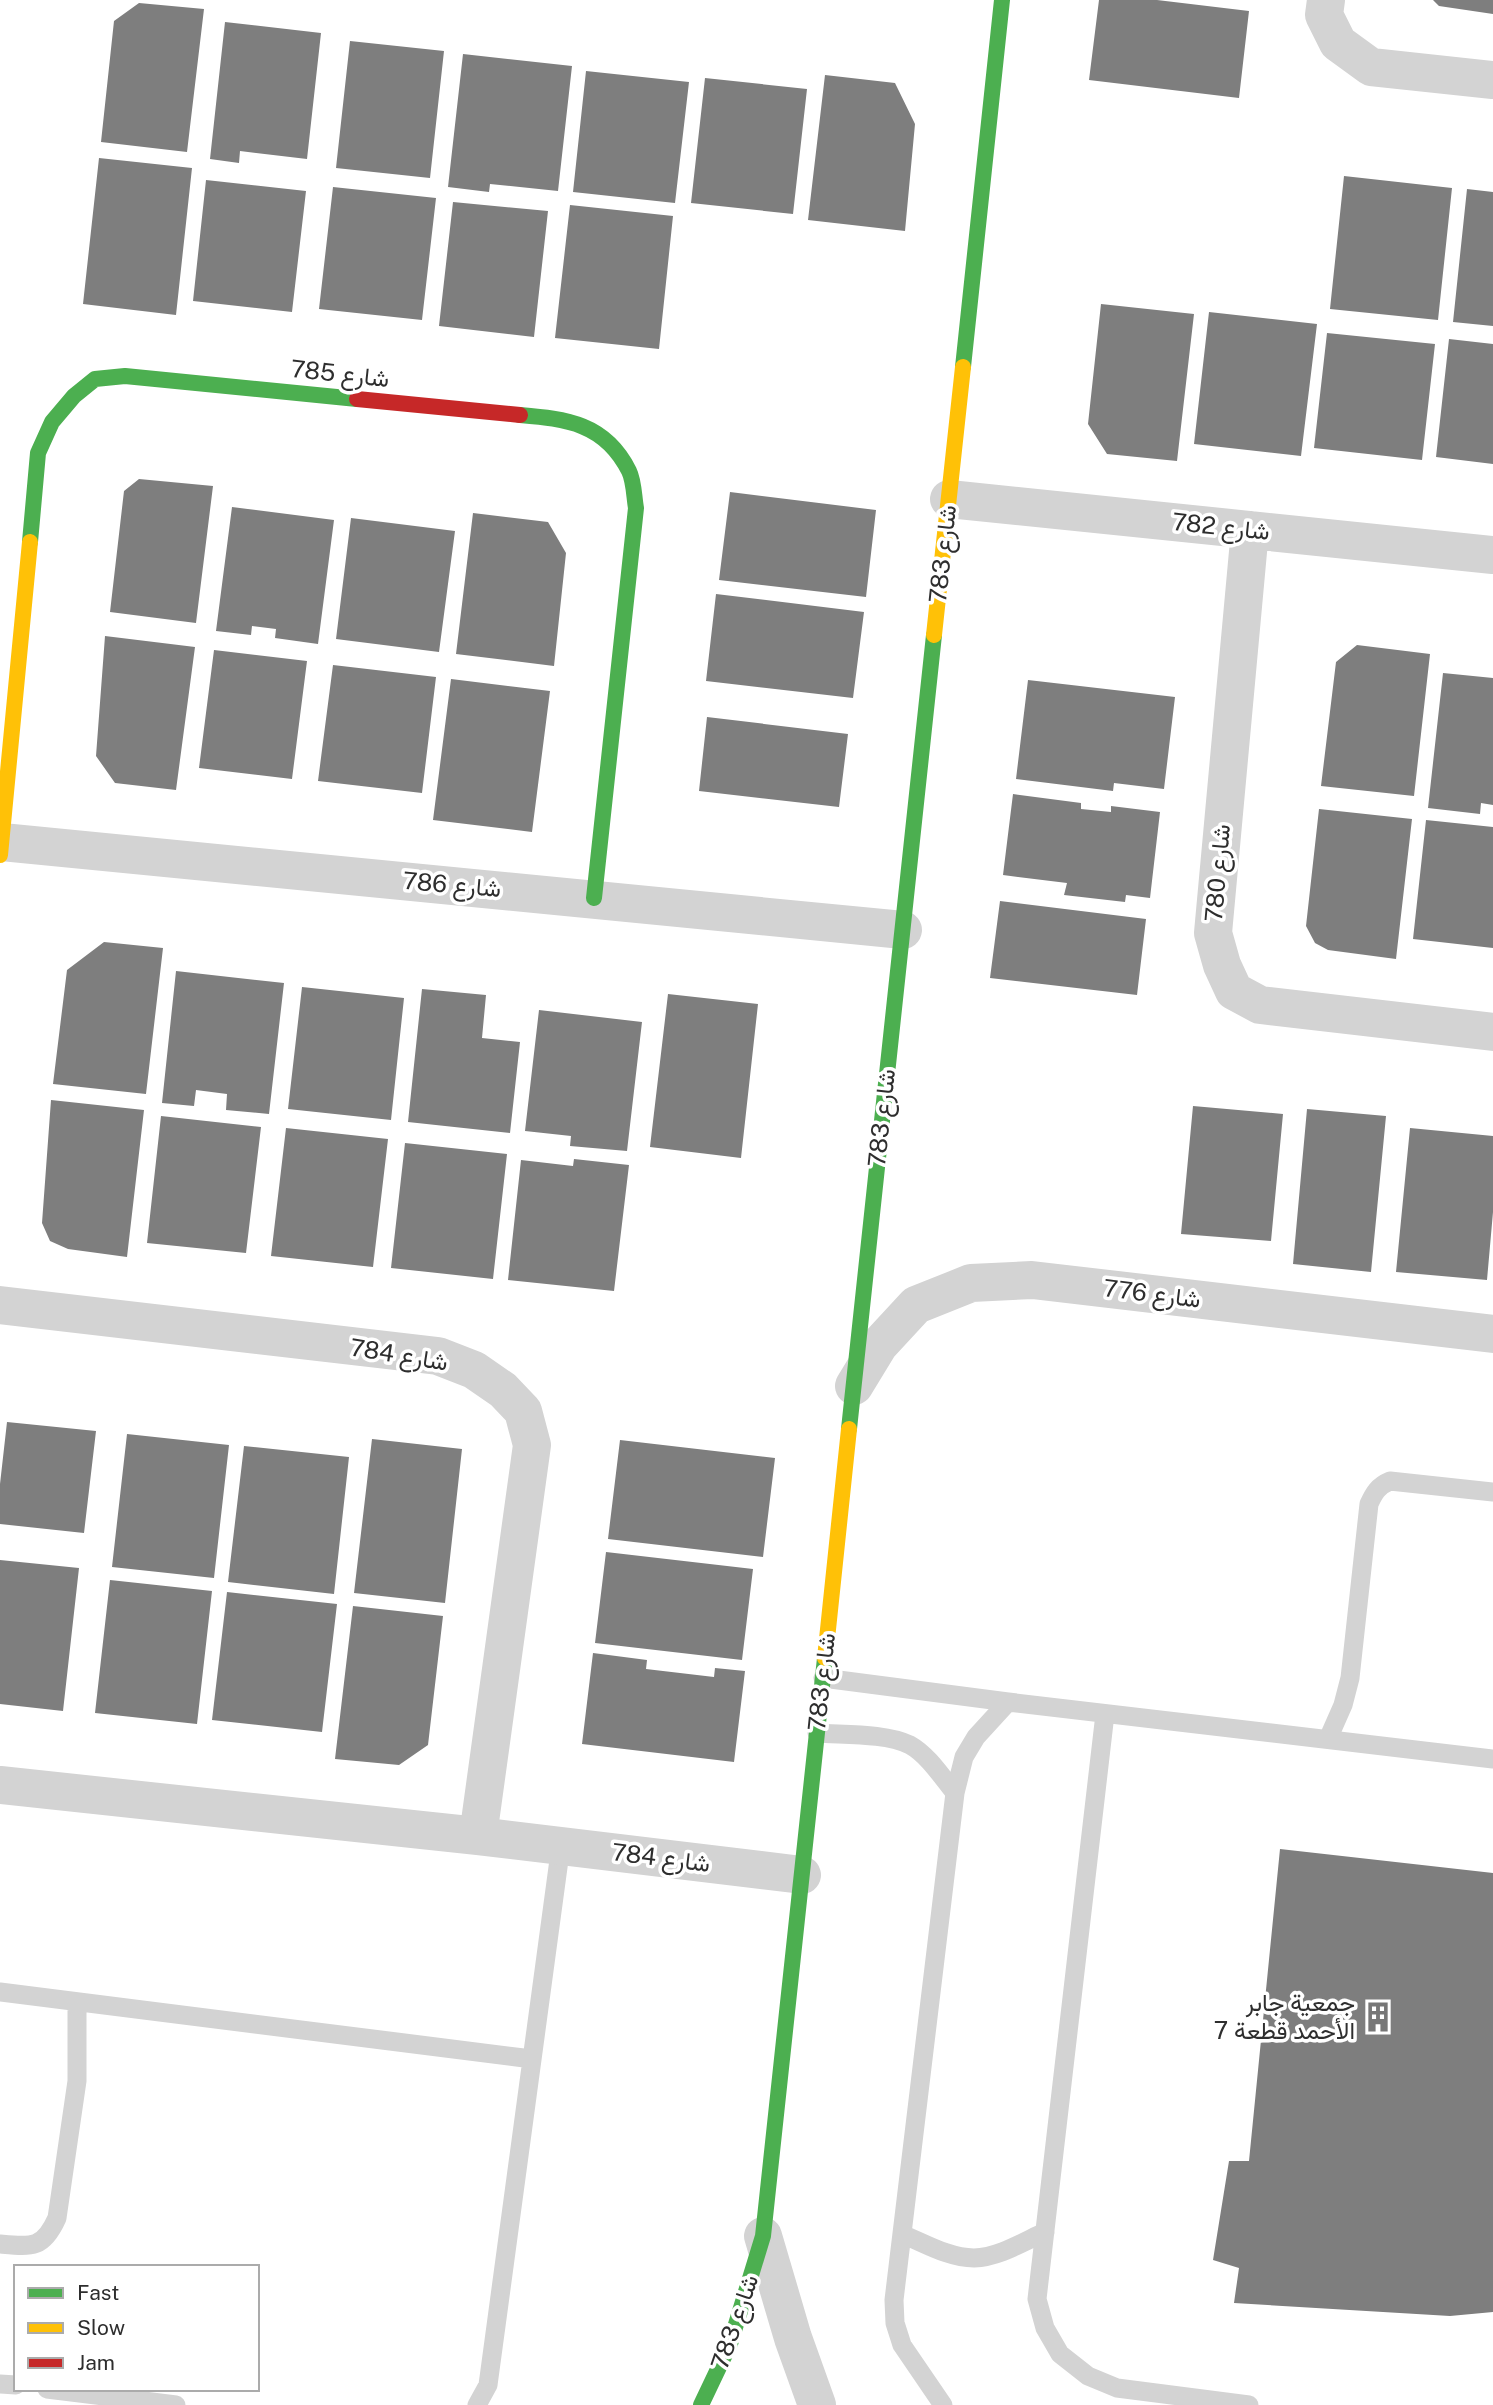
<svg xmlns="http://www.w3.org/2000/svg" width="1493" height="2405" viewBox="0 0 1493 2405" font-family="'Public Sans',Vazirmatn,sans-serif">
	<rect width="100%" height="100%" fill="#fff"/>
	<path fill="#7e7e7e" d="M 1099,0 L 1157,0 L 1249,11 L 1239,98 L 1089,80 Z
		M 1433,0 L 1493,0 L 1493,14 L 1439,6 Z
		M 139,3 L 204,9 L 187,152 L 101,142 L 114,21 Z
		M 225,22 L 321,33 L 307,159 L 240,151 L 239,163 L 210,159 Z
		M 350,41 L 444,51 L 430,178 L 336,168 Z
		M 463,54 L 572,66 L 558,191 L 490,184 L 489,192 L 448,187 Z
		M 586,71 L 689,82 L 675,203 L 573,192 Z
		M 825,75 L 895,83 L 915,124 L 905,231 L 808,220 Z
		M 705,78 L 807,89 L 793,214 L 691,203 Z
		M 99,158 L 192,168 L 176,315 L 83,304 Z
		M 1344,176 L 1452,188 L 1438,320 L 1330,309 Z
		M 206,180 L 306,191 L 292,312 L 193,301 Z
		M 333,187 L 436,198 L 422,320 L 319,309 Z
		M 1467,189 L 1493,192 L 1493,326 L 1453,322 Z
		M 453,202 L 548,211 L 534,337 L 439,326 Z
		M 570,205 L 673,216 L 659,349 L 555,338 Z
		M 1101,304 L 1194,314 L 1177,461 L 1107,454 L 1088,424 Z
		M 1209,312 L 1317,324 L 1301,456 L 1194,444 Z
		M 1327,333 L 1435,344 L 1422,460 L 1314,448 Z
		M 1449,339 L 1493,344 L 1493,464 L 1436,457 Z
		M 139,479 L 213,486 L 196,623 L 110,612 L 124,491 Z
		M 730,492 L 876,510 L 866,597 L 719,580 Z
		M 232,507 L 334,520 L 318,644 L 275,638 L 276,629 L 252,626 L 251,635 L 216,631 Z
		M 473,513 L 548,522 L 566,553 L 554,666 L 456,654 Z
		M 351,518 L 455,531 L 439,652 L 336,639 Z
		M 716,594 L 864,612 L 853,698 L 706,681 Z
		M 105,636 L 195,647 L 176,790 L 115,783 L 96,756 Z
		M 1357,645 L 1430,654 L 1414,796 L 1321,786 L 1336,662 Z
		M 214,650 L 307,661 L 292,779 L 199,768 Z
		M 333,665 L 436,677 L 422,793 L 318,781 Z
		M 1443,673 L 1493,678 L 1493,805 L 1481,803 L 1480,814 L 1428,808 Z
		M 451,679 L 550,691 L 532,832 L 433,820 Z
		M 1028,680 L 1175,697 L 1164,789 L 1114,783 L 1113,791 L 1016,779 Z
		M 707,717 L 848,734 L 839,807 L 699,791 Z
		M 1013,794 L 1081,803 L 1081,809 L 1111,812 L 1111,806 L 1160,812 L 1150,898 L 1126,895 L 1125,902 L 1064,895 L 1067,883 L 1003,875 Z
		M 1319,809 L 1412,819 L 1396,959 L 1328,950 L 1315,943 L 1306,926 Z
		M 1426,820 L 1493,827 L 1493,948 L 1413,939 Z
		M 1000,901 L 1146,919 L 1137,995 L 990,978 Z
		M 104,942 L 163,948 L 146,1094 L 53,1084 L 67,970 Z
		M 176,971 L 284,983 L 269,1114 L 226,1110 L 227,1094 L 196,1090 L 194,1106 L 162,1103 Z
		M 302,987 L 404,998 L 391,1120 L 288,1109 Z
		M 422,989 L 486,995 L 482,1038 L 520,1042 L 510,1133 L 408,1122 Z
		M 668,994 L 758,1004 L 741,1158 L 650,1147 Z
		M 539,1010 L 642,1022 L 627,1151 L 570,1146 L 571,1136 L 525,1131 Z
		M 51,1100 L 144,1110 L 127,1257 L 68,1249 L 50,1241 L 42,1223 Z
		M 1193,1106 L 1283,1114 L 1271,1241 L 1181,1234 Z
		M 1307,1109 L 1386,1116 L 1371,1272 L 1293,1264 Z
		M 161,1116 L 261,1127 L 246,1253 L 147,1243 Z
		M 286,1128 L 388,1139 L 373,1267 L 271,1256 Z
		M 1410,1128 L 1493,1136 L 1493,1212 L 1487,1280 L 1396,1272 Z
		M 405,1143 L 507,1154 L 493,1279 L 391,1268 Z
		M 574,1159 L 629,1165 L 614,1291 L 508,1280 L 521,1160 L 573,1166 Z
		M 7,1422 L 96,1431 L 84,1533 L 0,1524 L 0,1484 Z
		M 127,1434 L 229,1445 L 214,1578 L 112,1567 Z
		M 372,1439 L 462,1449 L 445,1603 L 354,1593 Z
		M 620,1440 L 775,1458 L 763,1557 L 608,1539 Z
		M 244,1446 L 349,1457 L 334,1594 L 228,1582 Z
		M 606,1552 L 753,1569 L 742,1660 L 595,1643 Z
		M 0,1560 L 79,1568 L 63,1711 L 0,1704 Z
		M 110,1580 L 212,1591 L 197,1724 L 95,1713 Z
		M 227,1592 L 337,1604 L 322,1732 L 212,1720 Z
		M 353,1606 L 443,1616 L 428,1745 L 399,1765 L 335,1759 Z
		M 593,1653 L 647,1660 L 646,1669 L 714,1677 L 715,1668 L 745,1671 L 734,1762 L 582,1744 Z
		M 1280,1849 L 1493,1873 L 1493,2312 L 1450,2316 L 1234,2303 L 1239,2268 L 1213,2260 L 1229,2161 L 1249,2161 Z"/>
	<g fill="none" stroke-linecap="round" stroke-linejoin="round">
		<path stroke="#d3d3d3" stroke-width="19" d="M 823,1678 L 1008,1702 L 1493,1759
			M 1105,1714 L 1037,2299 L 1045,2328 L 1060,2354 L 1088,2376 L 1117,2388 L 1249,2405
			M 817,1733 C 844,1735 886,1733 910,1745 C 928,1755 942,1777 955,1793
			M 1328,1739 L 1343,1705 L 1350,1678 L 1369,1504 C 1374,1493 1378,1486 1390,1481 L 1493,1492
			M 0,1992 L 532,2059
			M 902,2234 C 924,2243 949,2258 974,2258 C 999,2257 1023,2242 1045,2232
			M 0,2244 C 32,2247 43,2249 57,2218 L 77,2081 L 77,2002
			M 0,2384 L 16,2385
			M 47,2389 L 176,2405
			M 477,2405 L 488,2385 L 561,1845
			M 943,2405 L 902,2345 L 895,2323 L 894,2300 L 955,1793 L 964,1757 L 976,1737 L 1008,1702"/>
		<path stroke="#d3d3d3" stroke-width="38" d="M 1326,0 L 1324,15 L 1338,43 L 1371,67 L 1493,80
			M 949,499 L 1493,555
			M 1250,530 L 1213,933 L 1222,965 L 1234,991 L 1260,1005 L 1493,1032
			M 2,842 L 903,930
			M 0,1305 L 438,1356 L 474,1370 L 503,1390 L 523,1411 L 532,1445 L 478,1836
			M 854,1386 L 879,1345 L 916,1305 L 971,1283 L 1032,1280 L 1493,1334
			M 0,1785 L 478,1836 L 802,1875
			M 763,2236 L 793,2338 L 817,2405"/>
		<path stroke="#4caf50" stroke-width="16" d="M 963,367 L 1002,0
			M 520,415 C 566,419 605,423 629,471 C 634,481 634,497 636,508 L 594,898
			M 30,542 L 38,453 L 52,422 L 74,396 L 95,379 L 125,376 L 357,399
			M 849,1429 L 934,635
			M 701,2405 L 730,2344 L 763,2236 L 825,1658"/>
		<path stroke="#ffc107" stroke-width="16" d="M 934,635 L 963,367
			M 0,855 L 30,542
			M 825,1658 L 849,1429"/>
		<path stroke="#c62828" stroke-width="16" d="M 357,399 L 520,415"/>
	</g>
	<defs>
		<g id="building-bare" transform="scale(2.415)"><path d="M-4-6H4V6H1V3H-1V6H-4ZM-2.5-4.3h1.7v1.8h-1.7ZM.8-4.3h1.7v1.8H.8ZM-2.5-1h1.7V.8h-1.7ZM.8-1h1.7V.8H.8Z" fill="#777" stroke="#fff" stroke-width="2.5" paint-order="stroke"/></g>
	</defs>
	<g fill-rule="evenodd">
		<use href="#building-bare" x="1378" y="2017"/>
	</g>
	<g text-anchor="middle" stroke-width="7" stroke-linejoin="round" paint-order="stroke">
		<g font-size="24" fill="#2e2e2e" stroke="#fff">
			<text transform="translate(340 374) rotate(6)" y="8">شارع 785</text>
			<text transform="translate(1221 527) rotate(6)" y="8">شارع 782</text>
			<text transform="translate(943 554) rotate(-84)" y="8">شارع 783</text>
			<text transform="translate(1218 873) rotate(-85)" y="8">شارع 780</text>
			<text transform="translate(452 885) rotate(5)" y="8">شارع 786</text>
			<text transform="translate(882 1118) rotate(-84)" y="8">شارع 783</text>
			<text transform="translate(1152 1294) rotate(7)" y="8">شارع 776</text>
			<text transform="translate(399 1355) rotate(9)" y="8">شارع 784</text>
			<text transform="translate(822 1682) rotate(-84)" y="8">شارع 783</text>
			<text transform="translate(661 1858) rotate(7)" y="8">شارع 784</text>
			<text transform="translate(735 2322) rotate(-71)" y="8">شارع 783</text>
		</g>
		<g font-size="24" fill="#2e2e2e" stroke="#fff" text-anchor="end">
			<text x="1355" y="2011">جمعية جابر<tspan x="1355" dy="28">الأحمد قطعة 7</tspan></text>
		</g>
	</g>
	<rect x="14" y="2265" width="245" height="126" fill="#ffffff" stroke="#ababab" stroke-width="2"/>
	<rect x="28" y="2288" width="35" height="10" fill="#4caf50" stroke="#ababab" stroke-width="2"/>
	<text x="77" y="2300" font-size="21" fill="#2e2e2e">Fast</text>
	<rect x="28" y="2323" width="35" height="10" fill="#ffc107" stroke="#ababab" stroke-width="2"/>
	<text x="77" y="2335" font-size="21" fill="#2e2e2e">Slow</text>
	<rect x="28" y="2358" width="35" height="10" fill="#c62828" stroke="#ababab" stroke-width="2"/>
	<text x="77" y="2370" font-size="21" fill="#2e2e2e">Jam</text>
</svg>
